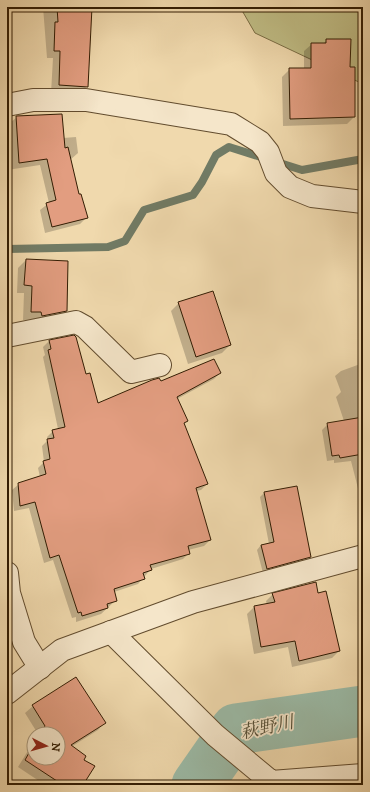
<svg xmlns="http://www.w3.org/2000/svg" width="370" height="792" viewBox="0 0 370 792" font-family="'IM FELL DW Pica','Noto Serif JP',serif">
	<rect width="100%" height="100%" fill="#f0d9ad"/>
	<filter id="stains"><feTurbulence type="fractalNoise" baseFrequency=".005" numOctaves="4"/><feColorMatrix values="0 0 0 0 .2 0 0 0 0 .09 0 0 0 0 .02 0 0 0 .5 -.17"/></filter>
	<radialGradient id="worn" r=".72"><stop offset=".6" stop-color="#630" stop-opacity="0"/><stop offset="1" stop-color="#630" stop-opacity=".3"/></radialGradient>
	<path fill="#c0bd85" stroke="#7a6d44" d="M 240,7 L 363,7 L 363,84 L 255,33 Z"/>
	<path fill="#0003" fill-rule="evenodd" d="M 43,7 L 91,7 L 87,86 L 80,94 L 51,93 L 53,58 L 47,58 Z
		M 327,40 L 349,68 L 354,117 L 347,124 L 283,126 L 282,77 L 290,69 L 304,69 L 304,51 L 312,44 L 323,44 Z
		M 17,117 L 63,138 L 76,137 L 78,153 L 70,160 L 78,196 L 87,217 L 80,224 L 45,233 L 40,210 L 49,203 L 40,165 L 7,170 L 7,144 L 11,143 L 10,123 Z
		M 26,260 L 66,311 L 58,319 L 23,320 L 24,293 L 17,293 L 18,268 Z
		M 179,303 L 230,345 L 222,353 L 188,364 L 171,311 Z
		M 74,336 L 85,375 L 97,404 L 160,383 L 220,373 L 214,379 L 177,399 L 186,421 L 183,424 L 207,484 L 201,490 L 196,491 L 210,540 L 204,546 L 188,550 L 189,553 L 183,559 L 151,569 L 138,584 L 114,592 L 116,600 L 101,614 L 76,622 L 76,617 L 72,618 L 53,560 L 44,563 L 29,508 L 14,511 L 12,490 L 19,484 L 40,477 L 38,468 L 44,462 L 42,446 L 48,440 L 47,437 L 53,431 L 58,429 L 43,357 L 45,355 L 43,347 L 49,341 ZM 49,344 L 51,344 L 52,354 Z
		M 363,363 L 363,508 L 351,461 L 334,463 L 334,460 L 327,461 L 322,430 L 328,424 L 344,421 L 336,397 L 341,392 L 335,376 L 341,371 Z
		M 297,487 L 310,557 L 306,561 L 263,573 L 257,550 L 261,545 L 269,544 L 260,497 L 264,493 Z
		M 273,594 L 318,594 L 339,651 L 332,658 L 292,667 L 288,647 L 254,654 L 247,614 L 254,607 L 267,605 L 266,601 Z
		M 7,654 L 10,659 L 7,662 Z
		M 33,706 L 105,722 L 98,730 L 71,747 L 83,760 L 81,785 L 45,785 L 18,767 L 34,741 L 34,758 L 58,758 L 58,734 L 38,734 L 25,713 Z"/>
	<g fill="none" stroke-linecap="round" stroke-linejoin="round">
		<path stroke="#717b65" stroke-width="8" d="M 7,249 L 108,247 L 125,241 L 144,210 L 193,195 L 202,182 L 216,155 L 229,147 L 302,170 L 363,159"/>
		<path stroke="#9bbaa6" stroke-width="51" d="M 197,785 L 236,729 L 363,711"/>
	</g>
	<path fill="#e29d80" stroke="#331d03" d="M 57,7 L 92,7 L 88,87 L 59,85 L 60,51 L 54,51 L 55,22 L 58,22 Z
		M 326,39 L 351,39 L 350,67 L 355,67 L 355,117 L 290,119 L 289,68 L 311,68 L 311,43 L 326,43 Z
		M 62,114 L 65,148 L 68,147 L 79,194 L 81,194 L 88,218 L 52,227 L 46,203 L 56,200 L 47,159 L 19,163 L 16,116 Z
		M 26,259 L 68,261 L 67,311 L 42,316 L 41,312 L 31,312 L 32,286 L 24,285 Z
		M 213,291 L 231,345 L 196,357 L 178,302 Z
		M 74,335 L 76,337 L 86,374 L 90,373 L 98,403 L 152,380 L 159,378 L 161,381 L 214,359 L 221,373 L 177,397 L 188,421 L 184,423 L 208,484 L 196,488 L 211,540 L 188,546 L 190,554 L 150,565 L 152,570 L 143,573 L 145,579 L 114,589 L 117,601 L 107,604 L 108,608 L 82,616 L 81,612 L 78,613 L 59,555 L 50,558 L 35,502 L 20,506 L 18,483 L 46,474 L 43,461 L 50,459 L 47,439 L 54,438 L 52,430 L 65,427 L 48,350 L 51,349 L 49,340 Z
		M 363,417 L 363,454 L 340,458 L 339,455 L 332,456 L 327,423 Z
		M 297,486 L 311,557 L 267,569 L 261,545 L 274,542 L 264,492 Z
		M 316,582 L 318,593 L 326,591 L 340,651 L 299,661 L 295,641 L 261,647 L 254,606 L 275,602 L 272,593 Z
		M 76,677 L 106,723 L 71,745 L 86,756 L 84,760 L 95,766 L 83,785 L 63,785 L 25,760 L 34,744 L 34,758 L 58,758 L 58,734 L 40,734 L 45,726 L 32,705 Z"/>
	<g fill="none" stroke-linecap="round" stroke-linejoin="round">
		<g stroke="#624c2e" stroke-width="24">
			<path id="minor" d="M 7,105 L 33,100 L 86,100 L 231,124 L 260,142 L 268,152 L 276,173 L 290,187 L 312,196 L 363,202
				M 7,336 L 76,322 L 85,327 L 131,372 L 160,365
				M 7,573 L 9,593 L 24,642 L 40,668
				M 111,632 L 215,735 L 275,785
				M 271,782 L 363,775"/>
		</g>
		<g stroke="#624c2e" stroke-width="24">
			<path id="tertiary" d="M 7,693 L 62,650 L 193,602 L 363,556"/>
		</g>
		<use href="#minor" stroke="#f5e6ca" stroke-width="22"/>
		<use href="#tertiary" stroke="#f5e6ca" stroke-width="22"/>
	</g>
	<g text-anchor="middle" stroke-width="3.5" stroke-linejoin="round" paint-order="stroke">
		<g font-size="18" font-style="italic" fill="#524c34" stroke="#f5e6ca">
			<text transform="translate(267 727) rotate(-12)" y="6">萩野川</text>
		</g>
	</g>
	<rect width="370" height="792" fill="none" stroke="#f0d9ad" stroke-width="24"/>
	<rect x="8" y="8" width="354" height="776" fill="none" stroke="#331d03" stroke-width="2"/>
	<rect x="12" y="12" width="346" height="768" fill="none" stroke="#331d03"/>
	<g transform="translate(46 746) rotate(96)"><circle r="19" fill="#f5e6ca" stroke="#a7967a"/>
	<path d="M0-3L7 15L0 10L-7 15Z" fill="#8f2418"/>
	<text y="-6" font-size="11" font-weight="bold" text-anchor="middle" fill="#331d03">N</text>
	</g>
	<rect width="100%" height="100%" filter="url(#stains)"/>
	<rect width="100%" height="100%" fill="url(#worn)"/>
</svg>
